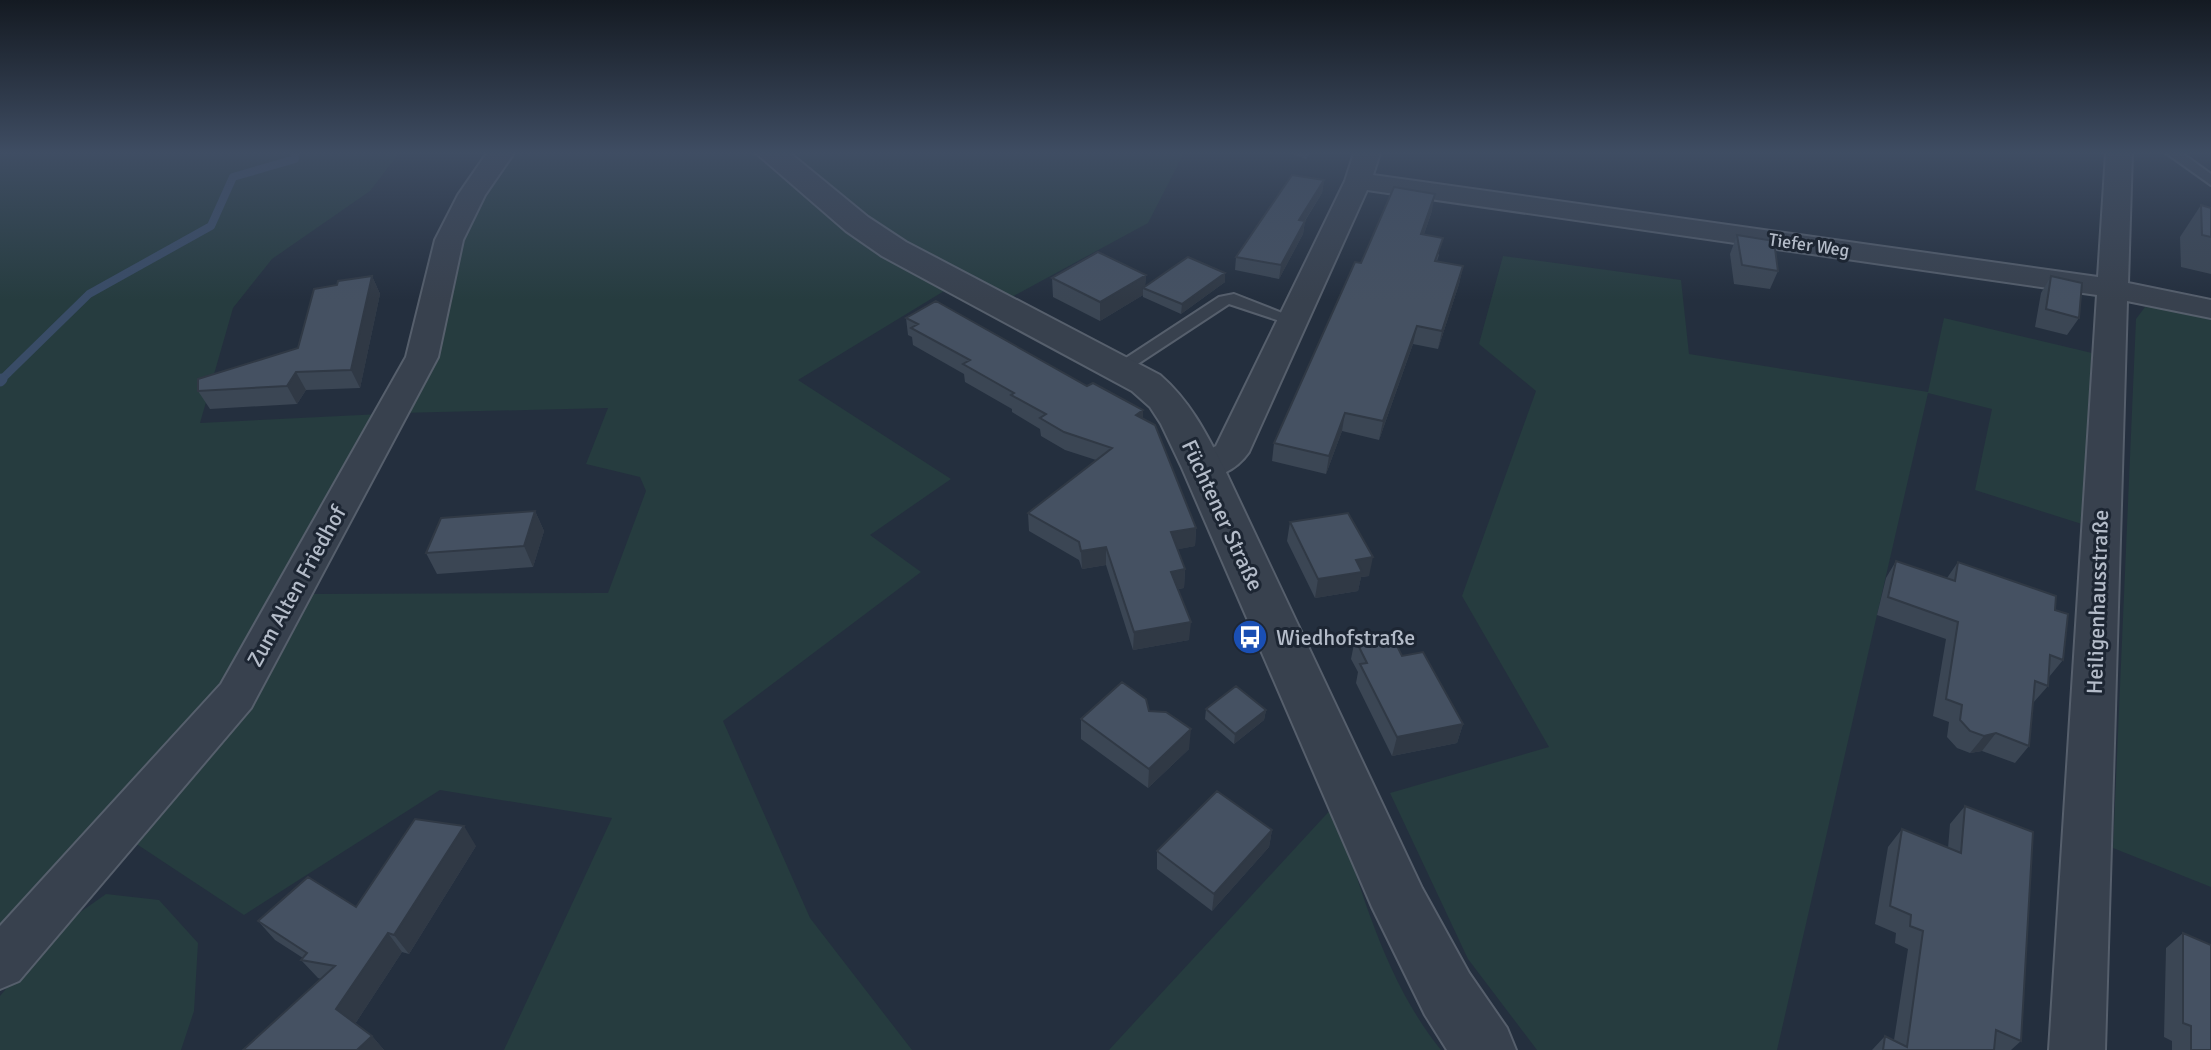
<svg xmlns="http://www.w3.org/2000/svg" width="2211" height="1050" viewBox="0 0 2211 1050" font-family="Signika,sans-serif">
	<rect width="100%" height="100%" fill="#242f3e"/>
	<path fill="#263c3f" d="M 0,153 L 399,153 L 370,191 L 272,259 L 233,308 L 200,423 L 381,414 L 267,621 L 216,690 L 0,940 Z
		M 509,153 L 760,153 L 949,288 L 798,380 L 951,479 L 870,535 L 921,572 L 723,721 L 810,918 L 912,1050 L 504,1050 L 612,818 L 440,790 L 244,915 L 132,841 L 247,709 L 313,594 L 608,593 L 646,491 L 640,477 L 586,464 L 608,408 L 399,413 L 458,238 Z
		M 784,153 L 1184,153 L 1148,223 L 1008,299 L 864,219 Z
		M 1503,256 L 1681,280 L 1689,354 L 1928,392 L 1944,318 L 2092,353 L 2085,525 L 1975,490 L 1992,409 L 1928,393 L 1777,1050 L 1537,1050 L 1468,959 L 1390,793 L 1549,747 L 1462,596 L 1536,391 L 1479,344 Z
		M 2145,307 L 2164,308 L 2211,320 L 2211,887 L 2113,848 L 2136,319 Z
		M 1334,806 C 1361,889 1385,981 1441,1050 L 1109,1050 Z
		M 106,894 L 159,900 L 198,943 L 194,1011 L 181,1050 L 0,1050 L 0,996 L 55,930 Z"/>
	<g fill="none" stroke-linecap="round" stroke-linejoin="round">
		<path stroke="#394c67" stroke-width="8" d="M 0,381 L 89,294 L 211,226 L 233,177 L 295,159 L 295,153"/>
		<path stroke="#394c67" stroke-width="11" d="M 0,381 L 2,379"/>
		<g stroke="#565f6c" stroke-width="4">
			<path id="service" d="M 2166,153 L 2182,153 L 2211,174 L 2211,185 Z
				M 1234,294 L 1300,320 L 1292,325 L 1229,304 L 1127,371 L 1115,371 L 1112,367 L 1219,297 Z"/>
		</g>
		<g stroke="#565f6c" stroke-width="4">
			<path id="minor" d="M 487,153 L 514,153 L 485,195 L 463,240 L 438,357 L 251,708 L 19,981 L 0,989 L 0,926 L 221,684 L 406,357 L 435,240 L 458,195 Z
				M 1354,153 L 1380,153 L 1373,175 L 2098,277 L 2106,153 L 2132,153 L 2128,283 L 2211,300 L 2211,318 L 2127,301 L 2105,1050 L 2049,1050 L 2097,295 L 1367,190 L 1249,452 C 1236,471 1213,482 1190,476 L 1185,468 L 1190,460 L 1216,446 L 1345,181 Z"/>
		</g>
		<g stroke="#565f6c" stroke-width="4">
			<path id="tertiary" d="M 756,153 L 790,153 L 868,217 L 906,242 L 1160,375 C 1190,401 1206,433 1224,468 L 1422,888 L 1469,973 L 1507,1028 L 1516,1050 L 1447,1050 L 1425,1015 L 1372,907 L 1182,468 L 1161,424 L 1150,407 L 1132,391 L 882,256 L 846,231 Z"/>
		</g>
		<use href="#service" fill="#38414e" fill-rule="evenodd"/>
		<use href="#minor" fill="#38414e" fill-rule="evenodd"/>
		<use href="#tertiary" fill="#38414e" fill-rule="evenodd"/>
	</g>
	<path fill="#3b4654" d="M 1289,153 L 1310,153 L 1306,159 Z
		M 1324,180 L 1322,193 L 1305,221 L 1303,234 L 1279,279 L 1235,270 L 1236,257 Z
		M 2201,205 L 2211,208 L 2211,274 L 2181,267 L 2180,237 Z
		M 1432,211 L 1424,234 L 1439,255 L 1437,261 L 1463,266 L 1459,284 L 1438,349 L 1413,344 L 1379,440 L 1342,431 L 1326,474 L 1272,461 L 1274,443 L 1361,263 Z
		M 1737,235 L 1778,271 L 1770,289 L 1734,284 L 1730,254 Z
		M 1225,273 L 1225,282 L 1181,314 L 1143,297 L 1143,295 L 1100,321 L 1053,297 L 1052,278 L 1146,275 L 1145,286 Z
		M 372,276 L 380,294 L 360,388 L 306,390 L 297,404 L 210,409 L 198,391 L 298,348 L 337,285 Z
		M 2051,276 L 2079,318 L 2067,335 L 2035,327 L 2041,293 Z
		M 906,318 L 1143,419 L 1196,528 L 1195,546 L 1178,549 L 1185,569 L 1184,588 L 1178,589 L 1189,640 L 1133,650 L 1106,565 L 1082,569 L 1079,560 L 1029,531 L 1028,513 L 1096,460 L 1065,450 L 1041,436 L 1040,429 L 1012,412 L 1012,409 L 965,382 L 964,374 L 913,345 L 912,337 L 908,335 Z
		M 535,511 L 544,531 L 533,567 L 437,574 L 426,553 Z
		M 1290,522 L 1369,576 L 1361,577 L 1358,591 L 1315,598 L 1287,541 Z
		M 1896,561 L 1947,578 L 1958,562 L 2055,610 L 2063,660 L 2049,677 L 2048,686 L 2033,703 L 2029,746 L 2015,763 L 1982,751 L 1970,753 L 1957,748 L 1947,737 L 1949,722 L 1933,716 L 1946,639 L 1877,615 L 1886,578 Z
		M 1355,639 L 1402,656 L 1463,724 L 1457,743 L 1392,756 L 1356,683 L 1358,672 L 1351,659 Z
		M 1206,709 L 1266,710 L 1264,720 L 1234,744 L 1205,719 Z
		M 1149,711 L 1189,749 L 1148,788 L 1081,739 L 1081,719 Z
		M 1965,806 L 2021,1041 L 2011,1050 L 1872,1050 L 1885,1036 L 1894,1040 L 1908,949 L 1895,943 L 1896,933 L 1875,924 L 1888,847 L 1902,829 L 1948,848 L 1950,824 Z
		M 1272,830 L 1269,847 L 1212,911 L 1157,869 L 1157,851 Z
		M 476,846 L 409,954 L 402,952 L 355,1024 L 372,1036 L 384,1050 L 243,1050 L 321,979 L 318,978 L 301,960 L 303,958 L 275,940 L 258,921 L 356,907 Z
		M 2183,933 L 2211,1050 L 2172,1050 L 2172,1041 L 2164,1037 L 2166,948 Z"/>
	<path fill="#303945" d="M 1324,180 L 1322,193 L 1297,233 L 1299,220 Z
		M 1435,194 L 1432,211 L 1418,251 L 1421,234 Z
		M 1305,221 L 1303,234 L 1279,279 L 1281,265 Z
		M 1463,266 L 1459,284 L 1438,349 L 1442,331 Z
		M 1225,273 L 1225,282 L 1181,314 L 1182,304 Z
		M 1146,275 L 1145,289 L 1143,288 L 1143,295 L 1100,321 L 1100,302 Z
		M 372,276 L 380,294 L 360,388 L 351,370 Z
		M 1417,326 L 1413,344 L 1379,440 L 1383,421 Z
		M 296,372 L 306,390 L 297,404 L 287,386 Z
		M 1143,410 L 1143,427 L 1136,415 Z
		M 1345,413 L 1342,431 L 1326,474 L 1329,456 Z
		M 535,511 L 544,531 L 533,567 L 524,546 Z
		M 1196,528 L 1195,546 L 1170,551 L 1171,532 Z
		M 1106,547 L 1106,565 L 1082,569 L 1081,551 Z
		M 1373,557 L 1369,576 L 1361,577 L 1358,591 L 1315,598 L 1318,579 L 1356,560 Z
		M 1185,569 L 1184,588 L 1170,590 L 1171,572 Z
		M 1191,622 L 1189,640 L 1133,650 L 1134,632 Z
		M 1266,710 L 1264,720 L 1234,744 L 1235,734 Z
		M 1463,724 L 1457,743 L 1392,756 L 1397,737 Z
		M 1191,729 L 1189,749 L 1148,788 L 1149,769 Z
		M 1996,733 L 1982,751 L 1970,753 L 1984,736 Z
		M 464,826 L 476,846 L 409,954 L 394,935 Z
		M 1272,830 L 1269,847 L 1212,911 L 1214,894 Z
		M 388,933 L 402,952 L 353,1027 L 336,1009 Z
		M 372,1036 L 384,1050 L 357,1050 Z"/>
	<path fill="#455162" stroke="#303945" stroke-width="2" d="M 1292,175 L 1324,180 L 1299,220 L 1305,221 L 1281,265 L 1236,257 Z
		M 1394,187 L 1435,194 L 1421,234 L 1443,238 L 1435,261 L 1463,266 L 1442,331 L 1417,326 L 1383,421 L 1345,413 L 1329,456 L 1274,443 L 1355,262 L 1361,263 Z
		M 2201,205 L 2211,208 L 2211,237 L 2202,235 Z
		M 1737,235 L 1774,241 L 1778,271 L 1742,265 Z
		M 1098,252 L 1146,275 L 1100,302 L 1052,278 Z
		M 1188,257 L 1225,273 L 1182,304 L 1143,288 Z
		M 372,276 L 351,370 L 296,372 L 287,386 L 198,391 L 198,379 L 298,348 L 314,289 L 337,285 L 338,281 Z
		M 2051,276 L 2082,283 L 2079,318 L 2046,309 Z
		M 936,301 L 1087,386 L 1093,383 L 1143,410 L 1136,415 L 1155,425 L 1196,528 L 1171,532 L 1185,569 L 1171,572 L 1191,622 L 1134,632 L 1106,547 L 1081,551 L 1079,542 L 1028,513 L 1112,448 L 1064,432 L 1040,418 L 1046,414 L 1011,395 L 1014,393 L 963,364 L 970,360 L 911,328 L 918,324 L 906,318 Z
		M 535,511 L 524,546 L 426,553 L 441,518 Z
		M 1348,513 L 1373,557 L 1356,560 L 1362,572 L 1318,579 L 1290,522 Z
		M 1896,561 L 1955,581 L 1958,562 L 2056,596 L 2055,610 L 2068,614 L 2063,660 L 2050,655 L 2048,686 L 2035,681 L 2029,746 L 1996,733 L 1984,736 L 1970,731 L 1960,720 L 1962,705 L 1946,699 L 1958,622 L 1888,597 Z
		M 1391,634 L 1402,656 L 1423,652 L 1463,724 L 1397,737 L 1360,664 L 1367,663 L 1355,639 Z
		M 1122,682 L 1146,699 L 1149,711 L 1166,712 L 1191,729 L 1149,769 L 1081,719 Z
		M 1236,686 L 1266,710 L 1235,734 L 1206,709 Z
		M 1217,791 L 1272,830 L 1214,894 L 1157,851 Z
		M 1965,806 L 2033,832 L 2021,1041 L 1996,1030 L 1994,1050 L 1883,1050 L 1885,1036 L 1907,1047 L 1923,931 L 1910,926 L 1911,915 L 1890,906 L 1902,829 L 1961,853 Z
		M 415,819 L 464,826 L 394,935 L 388,933 L 336,1009 L 372,1036 L 357,1050 L 243,1050 L 335,966 L 301,960 L 307,953 L 258,921 L 308,877 L 356,907 Z
		M 2183,933 L 2211,945 L 2211,1050 L 2191,1050 L 2191,1026 L 2183,1023 Z"/>
	<linearGradient id="sky" x2="0" y2="1"><stop stop-color="#141a22"/><stop offset="0.51" stop-color="#3f4d63"/><stop offset="1" stop-color="#3f4d63" stop-opacity="0"/></linearGradient>
	<rect width="2211" height="300" fill="url(#sky)"/>
	<defs>
		<g id="bus-disc" transform="scale(1.8)"><circle r="9.5" fill="#1a4fb4" stroke="#1d2633"/><path d="M-5-6H5V4H4V6H2V4H-2V6H-4V4H-5ZM-3.5-4V0h7V-4ZM-3.5 1.2v1.5H-2V1.2ZM2 1.2v1.5H3.5V1.2Z" fill="#fff"/></g>
	</defs>
	<g fill-rule="evenodd">
		<use href="#bus-disc" x="1250" y="637"/>
	</g>
	<g text-anchor="middle" stroke-width="6" stroke-linejoin="round" paint-order="stroke">
		<g font-size="18" fill="#b4bcc9" stroke="#1d2633">
			<text transform="translate(1809 245) rotate(8)" y="6">Tiefer Weg</text>
		</g>
		<g font-size="22" fill="#b4bcc9" stroke="#1d2633">
			<text transform="translate(1223 515) rotate(65)" y="8">Füchtener Straße</text>
			<text transform="translate(296 586) rotate(-61)" y="8">Zum Alten Friedhof</text>
			<text transform="translate(2097 602) rotate(-88)" y="8">Heiligenhausstraße</text>
		</g>
		<g font-size="22" fill="#b4bcc9" stroke="#1d2633" text-anchor="start">
			<text x="1276" y="645">Wiedhofstraße</text>
		</g>
	</g>
</svg>
